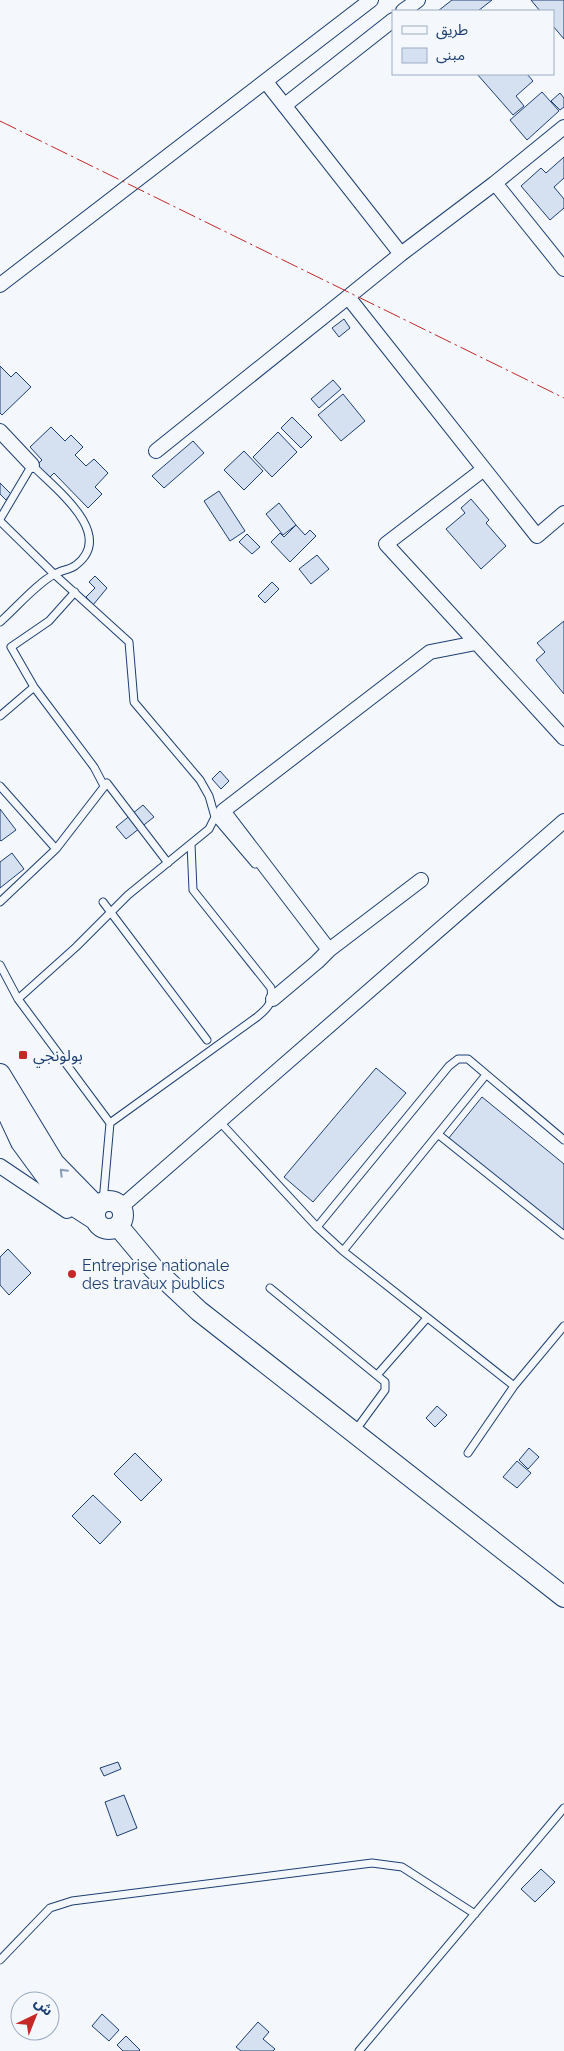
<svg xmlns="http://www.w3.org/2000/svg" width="564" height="2051" viewBox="0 0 564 2051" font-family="Raleway,'Noto Sans Arabic',sans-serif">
	<rect width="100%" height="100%" fill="#f4f7fb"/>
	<path fill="#d5e0f0" stroke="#1d3f73" d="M 452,0 L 492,0 L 478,11 L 438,11 Z
		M 531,0 L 564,0 L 564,39 L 553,26 L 553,11 L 540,11 Z
		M 477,74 L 527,74 L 533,81 L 516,96 L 524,106 L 513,115 Z
		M 542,92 L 559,111 L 527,140 L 510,120 Z
		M 560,93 L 564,98 L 564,107 L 560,110 L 551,101 Z
		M 564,157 L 564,178 L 554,187 L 564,199 L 564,208 L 550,220 L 521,186 L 541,168 L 546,173 Z
		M 344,319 L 350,328 L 339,337 L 332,328 Z
		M 0,366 L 11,377 L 16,372 L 31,387 L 2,415 L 0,413 Z
		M 333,380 L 341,389 L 319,408 L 311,399 Z
		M 343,394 L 365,421 L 341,441 L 318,415 Z
		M 292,417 L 312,437 L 301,448 L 281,428 Z
		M 51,427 L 65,441 L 71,435 L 83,447 L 75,455 L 86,466 L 94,459 L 108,473 L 95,487 L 102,494 L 88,508 L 54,473 L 49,478 L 37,465 L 42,460 L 30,447 Z
		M 278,432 L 297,452 L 272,477 L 253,457 Z
		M 193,441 L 204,453 L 164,488 L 152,476 Z
		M 244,451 L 263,471 L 244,490 L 224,470 Z
		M 0,483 L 11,494 L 6,500 L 0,494 Z
		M 219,491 L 245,531 L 230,541 L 204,501 Z
		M 471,499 L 489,520 L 486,523 L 506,546 L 481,569 L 446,529 L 465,513 L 461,508 Z
		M 279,503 L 296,525 L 283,535 L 266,514 Z
		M 296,525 L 305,535 L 310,530 L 316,536 L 290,562 L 271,542 L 280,533 L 284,537 Z
		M 247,534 L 260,547 L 252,554 L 239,542 Z
		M 317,555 L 329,569 L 311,584 L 299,569 Z
		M 95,576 L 107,588 L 93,605 L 86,597 L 95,588 L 89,582 Z
		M 272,582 L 279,589 L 265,603 L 258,596 Z
		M 564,621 L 564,694 L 536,660 L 545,652 L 537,643 Z
		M 220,771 L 229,781 L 221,789 L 212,779 Z
		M 143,805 L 154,817 L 126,839 L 116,827 Z
		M 0,809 L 16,830 L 1,841 L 0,840 Z
		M 12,853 L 24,869 L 0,888 L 0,862 Z
		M 376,1068 L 406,1093 L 313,1202 L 284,1177 Z
		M 482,1097 L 564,1164 L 564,1234 L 448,1139 Z
		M 8,1249 L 31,1273 L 9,1295 L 0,1285 L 0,1257 Z
		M 437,1406 L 447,1415 L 435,1427 L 426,1418 Z
		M 529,1448 L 539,1457 L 528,1469 L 519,1460 Z
		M 135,1453 L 162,1480 L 141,1501 L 114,1474 Z
		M 517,1461 L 531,1473 L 517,1488 L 503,1477 Z
		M 93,1495 L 121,1522 L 100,1544 L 72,1516 Z
		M 118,1762 L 121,1769 L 104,1776 L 100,1768 Z
		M 124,1795 L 137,1828 L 117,1836 L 105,1802 Z
		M 541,1869 L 555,1882 L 535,1902 L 521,1889 Z
		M 102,2014 L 119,2030 L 109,2041 L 92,2026 Z
		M 258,2022 L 269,2032 L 263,2039 L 275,2049 L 273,2051 L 241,2051 L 236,2047 Z
		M 126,2036 L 140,2050 L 139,2051 L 123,2051 L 117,2045 Z"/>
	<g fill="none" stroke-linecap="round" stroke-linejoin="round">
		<g stroke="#1d3f73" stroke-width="9">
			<path id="service" d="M 0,519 L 32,465 C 53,487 117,534 76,565 C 70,570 61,570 55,574 C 38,582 15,609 0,622
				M 0,521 L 54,574 L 129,642 L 134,702 L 200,780 L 209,796 L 215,817 L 209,829 L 128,895 L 76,947 L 18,999
				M 75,592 L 49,621 L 11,647 L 34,687 L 94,767 L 103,784 L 107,783 L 168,863
				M 0,716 L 34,687
				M 0,786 L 56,849
				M 215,817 L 255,864
				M 0,902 L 56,849 L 107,783
				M 103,902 L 207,1040
				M 0,965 L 18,999 L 110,1123 L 257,1017 C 268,1008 273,1003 271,988 L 193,890 L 191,844
				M 219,1121 L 317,1227 L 343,1251 L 514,1386
				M 439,1135 L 564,1235
				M 103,1202 L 110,1123
				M 317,1227 L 449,1066 L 458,1059 L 468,1059 L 564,1140
				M 343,1251 L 485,1076
				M 270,1288 L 385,1382 L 385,1390 L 355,1431
				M 378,1374 L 427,1318
				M 468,1453 L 514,1386 L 564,1326
				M 0,1960 L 50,1908 L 72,1901 L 372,1863 L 402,1867 L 475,1914
				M 359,2051 L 564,1808"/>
		</g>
		<g stroke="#1d3f73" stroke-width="16">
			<path id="minor" d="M 403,11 L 418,0
				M 266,82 L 401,254 L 495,183 L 564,269
				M 285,105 L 393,20
				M 495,183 L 564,127
				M 401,254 L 348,297 L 537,536 L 564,513
				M 0,285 L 371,0
				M 0,431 L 32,465
				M 156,451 L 348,297
				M 484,469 L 386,544 L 564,738
				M 329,950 L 223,811 L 430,652 L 476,643
				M 273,999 L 317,962 L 329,950 L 421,880
				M 0,1166 L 67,1211
				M 121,1207 L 564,821"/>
		</g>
		<g stroke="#1d3f73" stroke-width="22">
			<path id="secondary" d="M 0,1074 L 54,1163 L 97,1207
				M 0,1097 L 21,1142 L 62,1198 L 96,1220
				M95 1215a14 14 0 1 1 28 0a14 14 0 1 1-28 0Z
				M 118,1226 L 154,1269 L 199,1311 L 564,1597"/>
		</g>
		<use href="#service" stroke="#f4f7fb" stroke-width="7"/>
		<use href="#minor" stroke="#f4f7fb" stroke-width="14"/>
		<use href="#secondary" stroke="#f4f7fb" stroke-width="20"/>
		<path stroke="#c62828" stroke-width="1" stroke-dasharray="18 4 2.5 4" stroke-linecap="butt" d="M 0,121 L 564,398"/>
	</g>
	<defs><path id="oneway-chevron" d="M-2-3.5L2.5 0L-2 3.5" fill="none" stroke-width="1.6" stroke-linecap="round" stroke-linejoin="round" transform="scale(1.25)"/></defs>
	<use stroke="#889bb7" href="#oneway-chevron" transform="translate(63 1172) rotate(-135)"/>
	<g fill="#c62828" stroke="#f4f7fb" stroke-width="2">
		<rect x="18" y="1050" width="10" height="10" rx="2.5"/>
		<circle cx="72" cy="1274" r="5"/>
	</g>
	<g text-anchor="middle" stroke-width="4" stroke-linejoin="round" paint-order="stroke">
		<g font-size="16" fill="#1d3f73" stroke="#f4f7fb" text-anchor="start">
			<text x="33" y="1061">بولونجي</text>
			<text x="82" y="1271">Entreprise nationale<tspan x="82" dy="18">des travaux publics</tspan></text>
		</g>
	</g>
	<rect x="392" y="10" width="162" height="65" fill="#f4f7fb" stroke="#9eadc5"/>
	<rect x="402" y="26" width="25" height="8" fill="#f4f7fb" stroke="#9eadc5"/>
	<text x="436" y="35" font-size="15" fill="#1d3f73">طريق</text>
	<rect x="402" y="48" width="25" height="15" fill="#d5e0f0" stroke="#9eadc5"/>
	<text x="436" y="60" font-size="15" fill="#1d3f73">مبنى</text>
	<g transform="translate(35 2016) rotate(43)"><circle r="24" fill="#f4f7fb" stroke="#9eadc5"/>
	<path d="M0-4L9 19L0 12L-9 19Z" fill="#c62828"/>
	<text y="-8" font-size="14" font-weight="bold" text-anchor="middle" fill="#1d3f73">ش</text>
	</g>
</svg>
